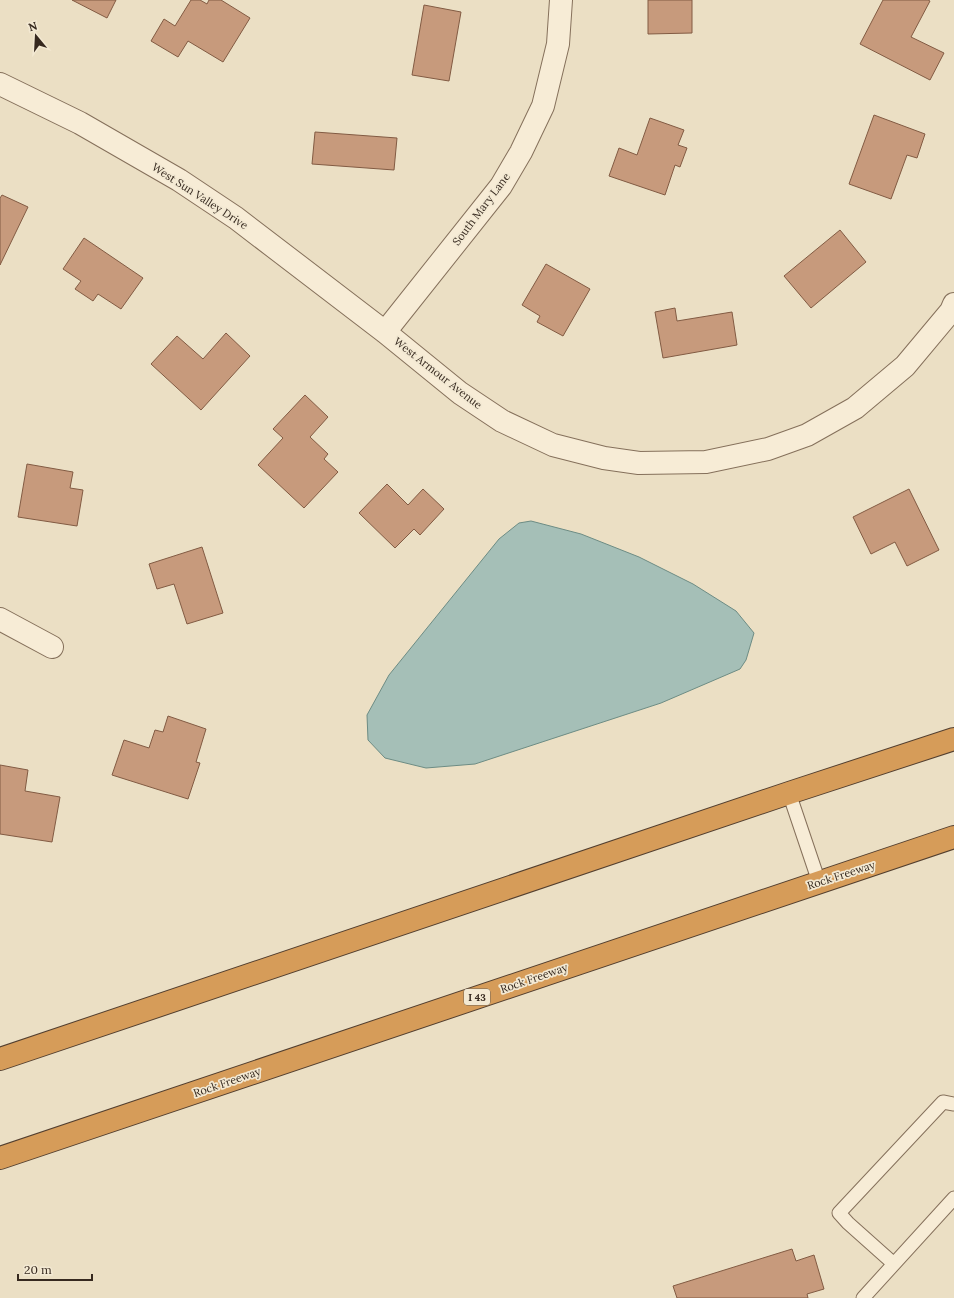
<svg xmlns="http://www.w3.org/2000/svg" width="954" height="1298" viewBox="0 0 954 1298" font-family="Lora,serif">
	<rect width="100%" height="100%" fill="#ebdfc4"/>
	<path fill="#a5bfb7" stroke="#6d8c84" d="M 531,521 L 581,534 L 639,557 L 693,584 L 736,611 L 754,633 L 746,660 L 740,669 L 661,703 L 475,764 L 426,768 L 385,758 L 368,740 L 367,715 L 389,675 L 499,539 L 519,523 Z"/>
	<path fill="#c79a7c" stroke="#825b43" d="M 72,0 L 116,0 L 107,18 Z
		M 191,0 L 200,0 L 207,4 L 209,0 L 221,0 L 250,18 L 223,62 L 188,41 L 178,57 L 151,41 L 164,19 L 175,26 Z
		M 648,0 L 692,0 L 692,33 L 648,34 Z
		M 883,0 L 928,0 L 930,1 L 911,37 L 944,53 L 930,80 L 860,44 Z
		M 424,5 L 461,12 L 449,81 L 412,75 Z
		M 874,115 L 925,134 L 917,158 L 907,155 L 891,199 L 849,184 Z
		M 650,118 L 684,130 L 678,145 L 687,148 L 680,167 L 675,165 L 665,195 L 609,176 L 619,148 L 637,155 Z
		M 315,132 L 397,138 L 394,170 L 312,164 Z
		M 2,195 L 28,207 L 0,265 L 0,198 Z
		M 840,230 L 866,262 L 811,308 L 784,276 Z
		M 84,238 L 143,278 L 121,309 L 98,294 L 93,301 L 75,289 L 81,281 L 63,269 Z
		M 546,264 L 590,289 L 563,336 L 537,322 L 540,316 L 522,305 Z
		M 675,308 L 677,321 L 732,312 L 737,345 L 663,358 L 655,312 Z
		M 226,333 L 250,356 L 201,410 L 151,364 L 177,336 L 203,359 Z
		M 305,395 L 328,417 L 310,437 L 328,454 L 324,459 L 338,472 L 304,508 L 258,465 L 283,438 L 273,429 Z
		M 27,464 L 73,472 L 70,488 L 83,490 L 77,526 L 18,517 Z
		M 387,484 L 408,505 L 423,489 L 444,509 L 420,535 L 414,529 L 395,548 L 359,513 Z
		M 909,489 L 939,550 L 907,566 L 895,542 L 871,554 L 853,517 Z
		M 202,547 L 223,613 L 187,624 L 174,584 L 157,589 L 149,564 Z
		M 168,716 L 206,729 L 196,762 L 200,763 L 188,799 L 112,775 L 124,740 L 149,748 L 155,730 L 163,732 Z
		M 0,765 L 28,770 L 25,791 L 60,797 L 52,842 L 0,834 Z
		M 792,1249 L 796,1261 L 814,1255 L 824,1289 L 807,1294 L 808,1298 L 677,1298 L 673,1286 Z"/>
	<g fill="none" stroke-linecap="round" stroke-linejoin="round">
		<g stroke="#85705b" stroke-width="15">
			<path id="lane" d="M 789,793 L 819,882
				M 894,1264 L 848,1223 L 839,1213 L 943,1102 L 954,1104
				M 863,1298 L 954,1198"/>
		</g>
		<g stroke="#85705b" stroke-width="24">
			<path id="street" d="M 0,84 L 80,123 L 179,180 L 236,218 L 385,332 L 460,393 L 502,421 L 553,445 L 604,458 L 639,463 L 706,462 L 768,449 L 807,435 L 855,408 L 905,366 L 951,311 L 954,304
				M 385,332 L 501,186 L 521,152 L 543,106 L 558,44 L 561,0
				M 0,619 L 52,647"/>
		</g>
		<g stroke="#533f2f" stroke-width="24">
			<path id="highway" d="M 0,1059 L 789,793 L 954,739
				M 0,1158 L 954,837"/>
		</g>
		<use href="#lane" stroke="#f7ecd6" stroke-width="13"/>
		<use href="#street" stroke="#f7ecd6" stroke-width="22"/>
		<use href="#highway" stroke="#d69c59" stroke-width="22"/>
	</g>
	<g text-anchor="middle" stroke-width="3.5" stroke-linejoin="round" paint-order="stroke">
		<rect fill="#f3e9d3" stroke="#6f6355" stroke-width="1" x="464" y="989" width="26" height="16" rx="3"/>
		<g font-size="10" font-weight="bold" fill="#36291f">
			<text x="477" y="1001">I 43</text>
		</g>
		<g font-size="11" fill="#36291f" stroke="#f3e9d3">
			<text transform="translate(200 196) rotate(33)" y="4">West Sun Valley Drive</text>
			<text transform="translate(481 209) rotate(-53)" y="4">South Mary Lane</text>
			<text transform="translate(438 373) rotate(38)" y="4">West Armour Avenue</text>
			<text transform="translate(841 875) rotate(-18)" y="4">Rock Freeway</text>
			<text transform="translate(534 978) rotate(-19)" y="4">Rock Freeway</text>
			<text transform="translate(227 1082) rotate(-19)" y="4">Rock Freeway</text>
		</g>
	</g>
	<g transform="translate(36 36) rotate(342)" stroke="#f3e9d3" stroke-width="3" paint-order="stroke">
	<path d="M0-3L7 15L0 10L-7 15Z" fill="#36291f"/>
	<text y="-6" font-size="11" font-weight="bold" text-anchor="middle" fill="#36291f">N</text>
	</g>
	<path d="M18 1274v6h74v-6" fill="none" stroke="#36291f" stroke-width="2"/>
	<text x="24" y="1274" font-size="12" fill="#36291f" stroke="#f3e9d3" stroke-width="3" paint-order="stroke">20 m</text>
</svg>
